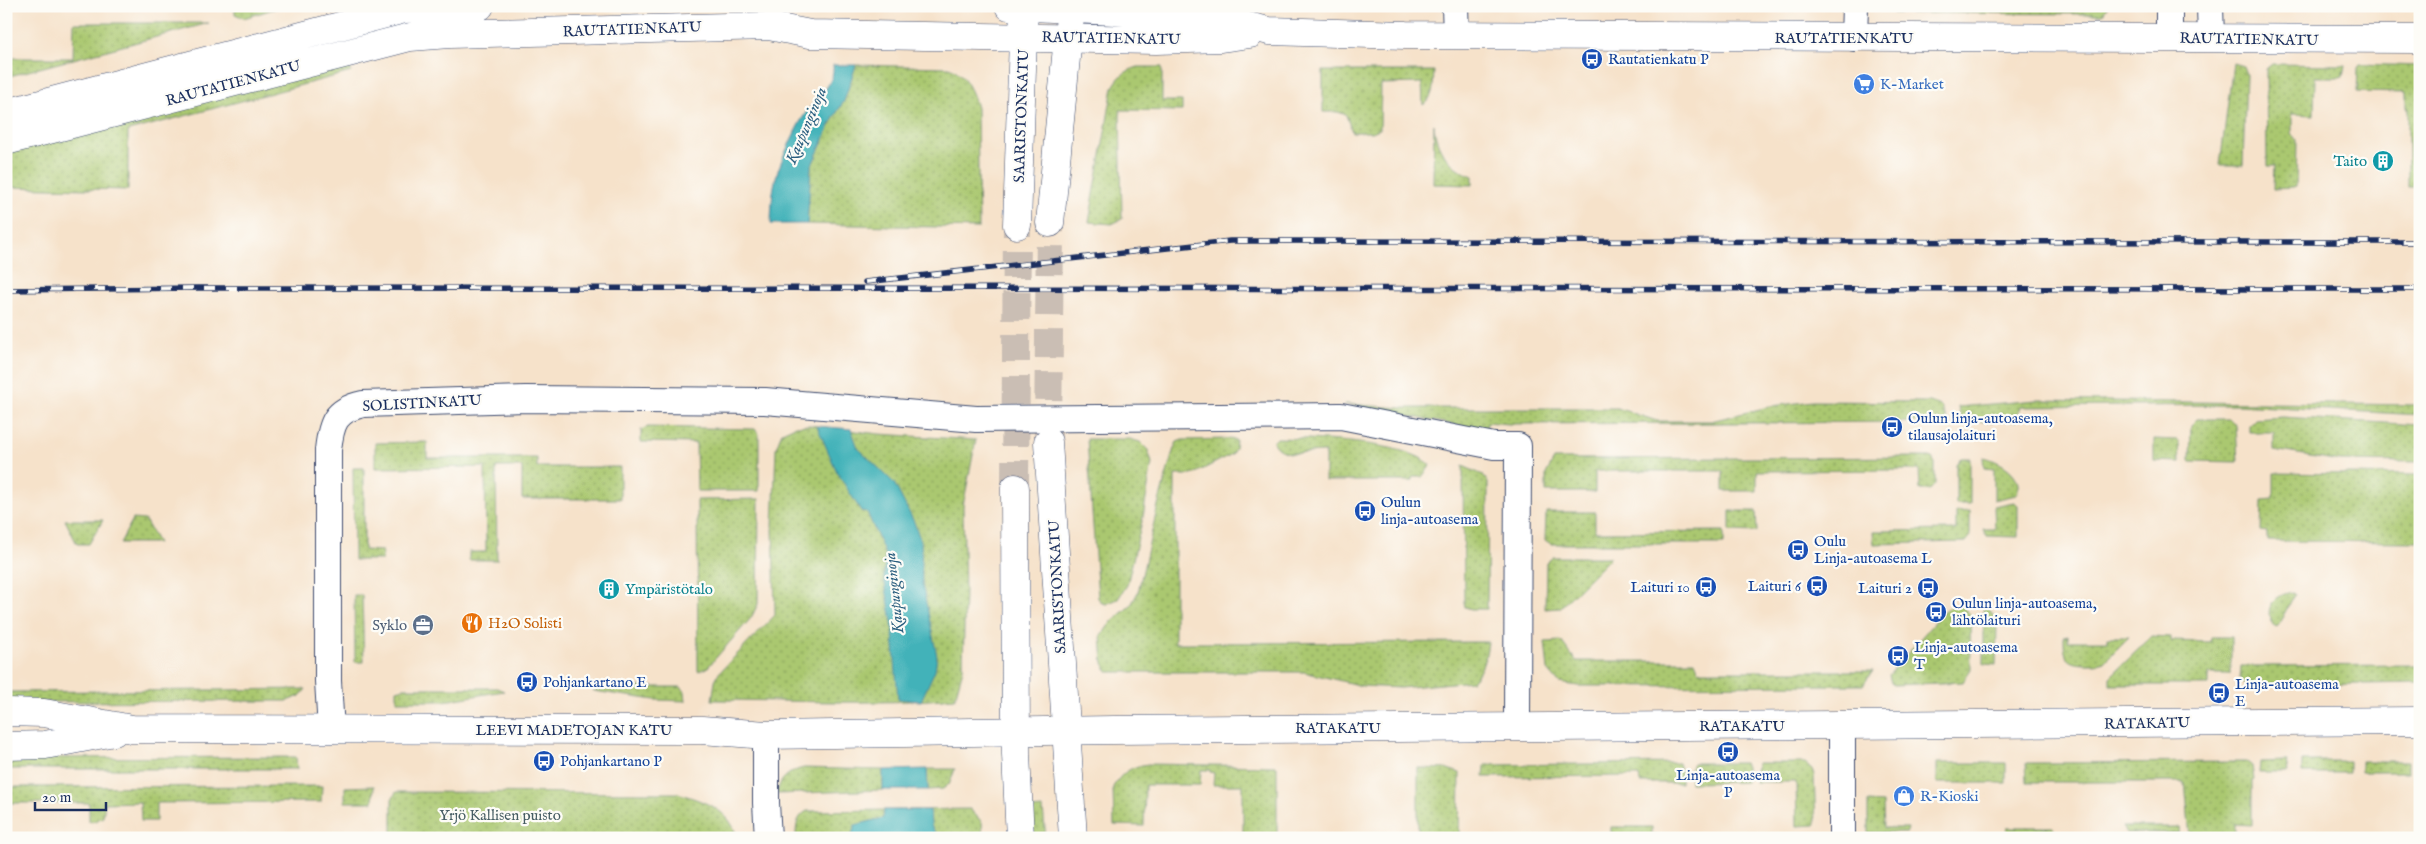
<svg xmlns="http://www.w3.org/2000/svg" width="2426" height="844" viewBox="0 0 2426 844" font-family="'IM FELL English',serif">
	<defs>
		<pattern id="grass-dots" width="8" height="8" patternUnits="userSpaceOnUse" patternTransform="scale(1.25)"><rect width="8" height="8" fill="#aac870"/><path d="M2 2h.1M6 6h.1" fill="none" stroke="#8aa35f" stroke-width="1.8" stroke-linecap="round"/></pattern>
	</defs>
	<rect width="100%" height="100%" fill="#fdfcf7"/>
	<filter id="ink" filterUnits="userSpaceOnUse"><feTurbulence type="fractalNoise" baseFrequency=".02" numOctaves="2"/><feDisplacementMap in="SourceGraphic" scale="10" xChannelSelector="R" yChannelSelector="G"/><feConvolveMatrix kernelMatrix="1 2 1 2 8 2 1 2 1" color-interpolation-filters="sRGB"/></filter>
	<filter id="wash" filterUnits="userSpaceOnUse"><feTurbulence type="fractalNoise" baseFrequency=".0096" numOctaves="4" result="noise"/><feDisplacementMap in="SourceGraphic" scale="20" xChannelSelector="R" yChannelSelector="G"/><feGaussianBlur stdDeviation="1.12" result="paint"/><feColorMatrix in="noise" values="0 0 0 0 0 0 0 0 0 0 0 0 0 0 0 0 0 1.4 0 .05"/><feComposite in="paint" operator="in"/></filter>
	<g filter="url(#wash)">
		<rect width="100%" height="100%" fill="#f6e2ca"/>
		<path fill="url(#grass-dots)" stroke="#627c67" d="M 235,6 L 283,6 L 244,18 L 235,14 Z
			M 1888,6 L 2108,6 L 2103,14 L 1893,13 Z
			M 74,23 L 209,23 L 6,77 L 6,58 L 73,58 Z
			M 348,62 L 351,72 L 128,131 L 128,190 L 6,187 L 6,151 Z
			M 2233,63 L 2243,66 L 2246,74 L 2243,165 L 2220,165 Z
			M 2272,64 L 2345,65 L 2343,76 L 2340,77 L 2315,77 L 2314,115 L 2292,114 L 2292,134 L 2297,140 L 2296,187 L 2293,188 L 2273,189 L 2274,166 L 2267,166 L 2266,69 Z
			M 2360,64 L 2420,66 L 2420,180 L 2416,180 L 2416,187 L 2408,187 L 2408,108 L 2406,108 L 2406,93 L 2357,92 L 2358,68 Z
			M 856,65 L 949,67 C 965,73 973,92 977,108 L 979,228 L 807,224 L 811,167 L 834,117 L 844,101 Z
			M 1138,67 L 1162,67 L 1162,101 L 1182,101 L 1182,111 L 1120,110 L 1122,219 L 1112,224 L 1089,222 L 1113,87 C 1120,75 1125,71 1138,67 Z
			M 1323,71 L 1434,71 C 1433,85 1435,96 1423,105 L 1422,83 L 1381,84 L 1380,129 L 1371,132 L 1352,132 L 1346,115 L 1338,112 L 1323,112 Z
			M 1434,124 C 1435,149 1450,168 1473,176 L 1473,185 L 1433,184 Z
			M 2036,400 L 2420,405 L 2420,415 L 2238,405 L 2020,407 L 2016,421 L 1968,422 L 1961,418 L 1958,407 Z
			M 1813,401 L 1930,402 L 1941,406 L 1947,420 L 1945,422 L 1509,424 L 1487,422 L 1486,431 L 1345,404 L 1404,408 L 1617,408 L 1657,421 L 1711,421 L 1772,406 Z
			M 2282,417 L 2420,425 L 2420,462 L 2340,461 L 2274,450 L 2274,432 L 2249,432 L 2249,425 L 2255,419 Z
			M 2197,419 L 2229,419 L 2236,425 L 2238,462 L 2190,461 L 2191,425 Z
			M 810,425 L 879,434 L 976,440 L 963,506 L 965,591 L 963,669 L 955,698 C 875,706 793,700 712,700 L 716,676 L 775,615 L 773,527 L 776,448 L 782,432 L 795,426 Z
			M 647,427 L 755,429 L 759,434 L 759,491 L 697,491 L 696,443 L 641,442 L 641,430 Z
			M 1277,438 C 1313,439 1406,441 1431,465 L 1422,477 L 1413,477 L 1413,481 L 1325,481 L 1325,452 C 1310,452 1280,459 1273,442 Z
			M 1087,439 L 1130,439 L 1140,442 L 1148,450 L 1152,463 L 1143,517 L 1127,585 L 1118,599 L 1106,604 L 1102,603 L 1098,598 Z
			M 1228,439 L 1236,440 L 1235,448 L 1232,454 L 1192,475 L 1175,475 L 1175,643 L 1488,642 C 1486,657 1483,670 1472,681 L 1400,688 L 1362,686 L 1304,672 L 1108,672 L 1103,663 L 1101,636 L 1112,621 L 1131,605 L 1138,592 L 1158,505 L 1174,448 L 1177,442 L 1182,440 Z
			M 2154,439 L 2177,440 L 2179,444 L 2180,462 L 2154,461 Z
			M 427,442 L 427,458 L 537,458 L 537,467 L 620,467 L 620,499 L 522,499 L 522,467 L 496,467 L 497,560 L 469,560 L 469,552 L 486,552 L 485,467 L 375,468 L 375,443 Z
			M 1929,457 L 1932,458 L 1935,463 L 1935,484 L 1930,490 L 1920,490 L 1919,470 L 1757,471 L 1757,491 L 1723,491 L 1723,471 L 1595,471 L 1595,492 L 1546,492 L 1546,474 L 1554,459 Z
			M 1983,457 C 1999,460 2026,475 2016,495 L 1994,500 L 1994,469 L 1984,468 Z
			M 1961,458 L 1970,458 L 1970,504 L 1956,504 L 1956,465 Z
			M 1463,466 L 1483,475 L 1488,483 L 1487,609 L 1471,609 L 1465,607 L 1464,602 Z
			M 353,468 L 364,468 L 364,550 L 382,551 L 382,560 L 354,560 Z
			M 2274,473 L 2420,475 L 2420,542 L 2267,541 L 2267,532 L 2261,531 L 2262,500 L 2274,499 Z
			M 759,499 L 758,604 L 751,618 L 707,668 L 698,671 L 697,500 Z
			M 2014,502 L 2018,505 L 2018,537 L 1986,536 L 1983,529 L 1995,529 L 1994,506 Z
			M 1730,511 L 1756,511 L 1757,532 L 1730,531 Z
			M 1970,511 L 1970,537 L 1966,542 L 1874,544 L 1873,531 L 1956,530 L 1956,512 Z
			M 1546,512 L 1595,512 L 1595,532 L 1724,531 L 1724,544 L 1551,544 L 1545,540 Z
			M 133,519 L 145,520 L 158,543 L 120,543 Z
			M 65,520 L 103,520 L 89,544 L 77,544 Z
			M 1553,557 L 1611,557 L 1560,608 L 1545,609 L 1546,563 Z
			M 2293,592 L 2295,594 L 2277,627 L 2273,625 C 2262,608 2276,594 2293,592 Z
			M 354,595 L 362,595 L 364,662 L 355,662 Z
			M 1984,601 L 1997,622 L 1996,665 L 1984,664 Z
			M 1952,606 L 1962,606 L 1970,615 L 1971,670 L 1963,682 L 1894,685 L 1891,683 L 1889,675 L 1944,611 Z
			M 2068,636 L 2068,641 L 2108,641 L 2108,637 L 2129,637 L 2104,662 C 2099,664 2094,664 2088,664 C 2066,664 2064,657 2064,637 Z
			M 2152,636 L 2171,637 L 2171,641 L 2211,642 L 2211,637 L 2231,637 L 2231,674 L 2209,674 L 2209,685 L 2110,685 L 2110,677 Z
			M 1561,641 L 1576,661 L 1695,661 L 1699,671 L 1873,671 L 1863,685 L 1578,686 L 1559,683 L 1548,670 L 1545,642 Z
			M 2420,665 L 2420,683 L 2246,686 L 2240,679 L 2241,666 Z
			M 596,687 L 681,687 L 685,691 L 686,701 L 655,700 L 593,691 Z
			M 404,688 L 497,688 L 504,691 L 444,701 L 397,701 L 397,690 Z
			M 306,689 L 300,696 L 287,701 L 6,702 L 6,692 Z
			M 296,757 L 297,769 L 6,769 L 6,758 Z
			M 2287,761 L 2289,773 L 2259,773 L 2260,762 Z
			M 2302,761 L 2349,761 L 2349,773 L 2302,773 Z
			M 2361,761 L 2408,761 L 2408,772 L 2361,772 Z
			M 2247,762 L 2252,766 L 2254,780 L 2252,781 L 2252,825 L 2235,824 L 2235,838 L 2190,838 L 2185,782 L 2027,782 L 2026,763 Z
			M 1679,763 L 1681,770 L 1681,783 L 1640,783 L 1639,776 L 1484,777 L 1485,765 Z
			M 1693,763 L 1744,763 L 1746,767 L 1746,782 L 1690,783 L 1690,769 Z
			M 1757,763 L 1805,763 L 1812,769 L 1814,774 L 1816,825 L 1797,826 L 1796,782 L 1755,782 Z
			M 1937,763 L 2006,763 L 2006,783 L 1937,783 Z
			M 1148,764 L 1277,766 L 1277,838 L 1243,838 L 1243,785 L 1213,785 L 1214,773 L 1210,772 L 1210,770 L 1201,770 L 1200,785 L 1145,785 L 1144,826 L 1114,825 L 1113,787 C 1122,772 1132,766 1148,764 Z
			M 804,768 L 883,770 L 883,790 L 777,794 C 779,778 790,771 804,768 Z
			M 1418,768 L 1448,769 L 1460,773 L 1459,838 L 1418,838 Z
			M 927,769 L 955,769 L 950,783 L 943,789 L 928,790 Z
			M 322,786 L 321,802 L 156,803 L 156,821 L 141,821 L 140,802 L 105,803 L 103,817 L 95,821 L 89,821 L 89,803 L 6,803 L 6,787 Z
			M 374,786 L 373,802 L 345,802 L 345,787 Z
			M 396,792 L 678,793 C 702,801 731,809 737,838 L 392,838 L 392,799 Z
			M 1868,802 L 1883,803 L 1884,828 L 1908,828 L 1907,832 L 1868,833 Z
			M 1043,808 L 1046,838 L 1034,838 L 1031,809 Z
			M 970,809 L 982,822 L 983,838 L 796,838 C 796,827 796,817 807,811 Z
			M 1611,827 L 1652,827 L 1652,835 L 1690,838 L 1611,838 Z
			M 2007,827 L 2053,827 L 2053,838 L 2007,838 Z
			M 2122,827 L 2180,827 L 2178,833 L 2126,833 Z"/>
		<path fill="#42b2b9" stroke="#2e708c" d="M 833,65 L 856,65 L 844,101 L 834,117 L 811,167 L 807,224 L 771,224 C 772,192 773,178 787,149 C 793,136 799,122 807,111 C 818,97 835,84 833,65 Z
			M 817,426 L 851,429 L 858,448 L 894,483 L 914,522 L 921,542 L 922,583 L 937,656 L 935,670 L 921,701 L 898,699 L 892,621 L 884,578 L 885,554 L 867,512 L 861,511 L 837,472 Z
			M 927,769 L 928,790 L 883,790 L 883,770 Z
			M 884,810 L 930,810 L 931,826 L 939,838 L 851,838 L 855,825 L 883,818 Z"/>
	</g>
	<g filter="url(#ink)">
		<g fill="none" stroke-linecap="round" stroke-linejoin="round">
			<path stroke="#cabeb4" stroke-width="28" stroke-dasharray="28 14" stroke-linecap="butt" d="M 1048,442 L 1050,223
				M 1015,488 L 1017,225"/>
			<g stroke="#3c4a6e" stroke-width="28">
				<path id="street" d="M 1455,6 L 1456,35
					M 2210,6 L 2211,38
					M 1854,38 L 1855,6
					M 2169,38 L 2169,6
					M 331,730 L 328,681 L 328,450 C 331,423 335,410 363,404 L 525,399 L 765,401 L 976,419 L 1341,416 L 1494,446 L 1518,446 L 1517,727
					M 766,735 L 766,803 L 768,838
					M 1842,838 L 1842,725"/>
			</g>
			<g stroke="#3c4a6e" stroke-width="29">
				<path id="secondary" d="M 1009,6 L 1178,14 L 1227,21 L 1269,31 L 1406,35 L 2420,39
					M 6,113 L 405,9 L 480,6
					M 6,141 L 410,37 L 450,34 L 769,26 L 810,34 L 1156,40 L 1221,38 L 1250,34
					M 6,712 L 44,713 L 132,729 L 702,730 L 766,735 L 1114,730 L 2420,721
					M 6,746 L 45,745 L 114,732"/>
			</g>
			<g stroke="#3c4a6e" stroke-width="29">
				<path id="primary" d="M 1050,223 L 1071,6
					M 1017,225 L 1024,6
					M 1048,442 L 1073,838
					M 1015,488 L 1016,754 L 1020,838"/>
			</g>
			<use href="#street" stroke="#fff" stroke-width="26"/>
			<use href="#secondary" stroke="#fff" stroke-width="28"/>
			<use href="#primary" stroke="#fff" stroke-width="28"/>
			<g stroke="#1b2f5e" stroke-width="5.5">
				<path id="rail" d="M 865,282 L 1230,241 L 2420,242
					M 6,290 L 198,288 L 2420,289"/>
			</g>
			<use href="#rail" stroke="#fdfcf7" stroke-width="4" stroke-dasharray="11" stroke-linecap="butt"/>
		</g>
	</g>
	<defs>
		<g id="bus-disc" transform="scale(1.125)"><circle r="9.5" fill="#1a4fb4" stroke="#fdfcf7"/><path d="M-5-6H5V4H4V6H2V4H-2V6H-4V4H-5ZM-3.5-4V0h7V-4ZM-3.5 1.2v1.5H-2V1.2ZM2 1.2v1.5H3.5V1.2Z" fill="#fff"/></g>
		<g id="supermarket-disc" transform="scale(1.125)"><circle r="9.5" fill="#3f7fe0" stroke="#fdfcf7"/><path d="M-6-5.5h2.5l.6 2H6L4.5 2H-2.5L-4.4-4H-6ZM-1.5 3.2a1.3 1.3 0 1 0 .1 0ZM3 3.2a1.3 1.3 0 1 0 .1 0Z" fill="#fff"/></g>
		<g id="building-disc" transform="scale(1.125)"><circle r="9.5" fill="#0f9aa8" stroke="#fdfcf7"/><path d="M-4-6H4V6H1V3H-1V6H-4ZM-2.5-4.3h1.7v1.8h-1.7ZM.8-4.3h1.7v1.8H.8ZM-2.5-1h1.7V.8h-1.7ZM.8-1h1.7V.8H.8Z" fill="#fff"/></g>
		<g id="restaurant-disc" transform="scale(1.125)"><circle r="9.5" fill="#e8710a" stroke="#fdfcf7"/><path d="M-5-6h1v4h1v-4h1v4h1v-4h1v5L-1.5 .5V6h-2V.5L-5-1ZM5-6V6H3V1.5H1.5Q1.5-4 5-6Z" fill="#fff"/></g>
		<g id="office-disc" transform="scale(1.125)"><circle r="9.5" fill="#5c6f8a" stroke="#fdfcf7"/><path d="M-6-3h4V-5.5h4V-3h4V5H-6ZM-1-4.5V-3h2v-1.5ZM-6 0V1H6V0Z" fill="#fff"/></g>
		<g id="shop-disc" transform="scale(1.125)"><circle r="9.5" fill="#3f7fe0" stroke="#fdfcf7"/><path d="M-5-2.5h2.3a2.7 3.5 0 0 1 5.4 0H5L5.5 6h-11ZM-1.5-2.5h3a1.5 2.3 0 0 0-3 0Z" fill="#fff"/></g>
	</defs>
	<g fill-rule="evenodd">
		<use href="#bus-disc" x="1592" y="59"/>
		<use href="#supermarket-disc" x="1864" y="84"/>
		<use href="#building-disc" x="2383" y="161"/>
		<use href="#bus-disc" x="1892" y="427"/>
		<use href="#bus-disc" x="1365" y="511"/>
		<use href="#bus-disc" x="1798" y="550"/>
		<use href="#bus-disc" x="1817" y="586"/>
		<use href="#bus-disc" x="1706" y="587"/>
		<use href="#bus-disc" x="1928" y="588"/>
		<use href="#building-disc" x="609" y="589"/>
		<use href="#bus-disc" x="1936" y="612"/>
		<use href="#restaurant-disc" x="472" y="623"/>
		<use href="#office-disc" x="423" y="625"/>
		<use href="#bus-disc" x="1898" y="656"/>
		<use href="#bus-disc" x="527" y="682"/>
		<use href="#bus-disc" x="2219" y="693"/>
		<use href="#bus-disc" x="1728" y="752"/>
		<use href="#bus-disc" x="544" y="761"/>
		<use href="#shop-disc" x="1904" y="796"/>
	</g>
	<g text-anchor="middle" stroke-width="4.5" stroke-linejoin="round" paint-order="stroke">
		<g font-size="15" fill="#1b2f5e" stroke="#fdfcf7">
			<text transform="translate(632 29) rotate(-2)" y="5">RAUTATIENKATU</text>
			<text transform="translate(1111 38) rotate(1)" y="5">RAUTATIENKATU</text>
			<text x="1844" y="43">RAUTATIENKATU</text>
			<text transform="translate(2249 39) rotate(1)" y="5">RAUTATIENKATU</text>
			<text transform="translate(233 83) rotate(-15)" y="5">RAUTATIENKATU</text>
			<text transform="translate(1021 116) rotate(-88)" y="5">SAARISTONKATU</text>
			<text transform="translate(422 403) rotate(-3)" y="5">SOLISTINKATU</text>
			<text transform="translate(1057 587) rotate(-93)" y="5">SAARISTONKATU</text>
			<text transform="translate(2147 723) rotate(-1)" y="5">RATAKATU</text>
			<text x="1742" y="731">RATAKATU</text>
			<text x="1338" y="733">RATAKATU</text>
			<text x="574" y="735">LEEVI MADETOJAN KATU</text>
		</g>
		<g font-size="15" fill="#164399" stroke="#fdfcf7" text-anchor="start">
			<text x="1608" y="64">Rautatienkatu P</text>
			<text x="1908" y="423">Oulun linja-autoasema,<tspan x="1908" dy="17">tilausajolaituri</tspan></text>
			<text x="1381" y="507">Oulun<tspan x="1381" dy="17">linja-autoasema</tspan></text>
			<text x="1814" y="546">Oulu<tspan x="1814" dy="17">Linja-autoasema L</tspan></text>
			<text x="1801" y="591" text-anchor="end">Laituri 6</text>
			<text x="1690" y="592" text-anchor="end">Laituri 10</text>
			<text x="1912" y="593" text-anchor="end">Laituri 2</text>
			<text x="1952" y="608">Oulun linja-autoasema,<tspan x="1952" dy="17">lähtölaituri</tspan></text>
			<text x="1914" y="652">Linja-autoasema<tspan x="1914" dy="17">T</tspan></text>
			<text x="543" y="687">Pohjankartano E</text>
			<text x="2235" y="689">Linja-autoasema<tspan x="2235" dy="17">E</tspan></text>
			<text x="560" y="766">Pohjankartano P</text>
			<text x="1728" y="780" text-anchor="middle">Linja-autoasema<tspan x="1728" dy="17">P</tspan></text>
		</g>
		<g font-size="15" fill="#366cbe" stroke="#fdfcf7" text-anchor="start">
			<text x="1880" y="89">K-Market</text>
			<text x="1920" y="801">R-Kioski</text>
		</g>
		<g font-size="15" fill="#0d838f" stroke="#fdfcf7" text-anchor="end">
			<text x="2367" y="166">Taito</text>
			<text x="625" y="594" text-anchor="start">Ympäristötalo</text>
		</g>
		<g font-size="15" fill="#c56008" stroke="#fdfcf7" text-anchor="start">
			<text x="488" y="628">H2O Solisti</text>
		</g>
		<g font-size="15" fill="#4e5e75" stroke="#fdfcf7" text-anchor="end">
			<text x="407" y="630">Syklo</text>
		</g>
		<g font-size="15" fill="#465d63" stroke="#fdfcf7">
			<text x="500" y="820">Yrjö Kallisen puisto</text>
		</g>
		<g font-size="16" font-style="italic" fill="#295d7e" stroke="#fdfcf7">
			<text transform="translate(805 125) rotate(-67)" y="6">Kaupunginoja</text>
			<text transform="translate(893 593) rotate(-96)" y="6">Kaupunginoja</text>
		</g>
	</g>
	<rect width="2426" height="844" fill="none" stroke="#fdfcf7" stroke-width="25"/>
	<path d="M35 802v8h71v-8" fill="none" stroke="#1b2f5e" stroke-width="2.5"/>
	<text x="42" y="802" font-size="15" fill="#1b2f5e" stroke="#fdfcf7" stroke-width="4" paint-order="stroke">20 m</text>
</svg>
